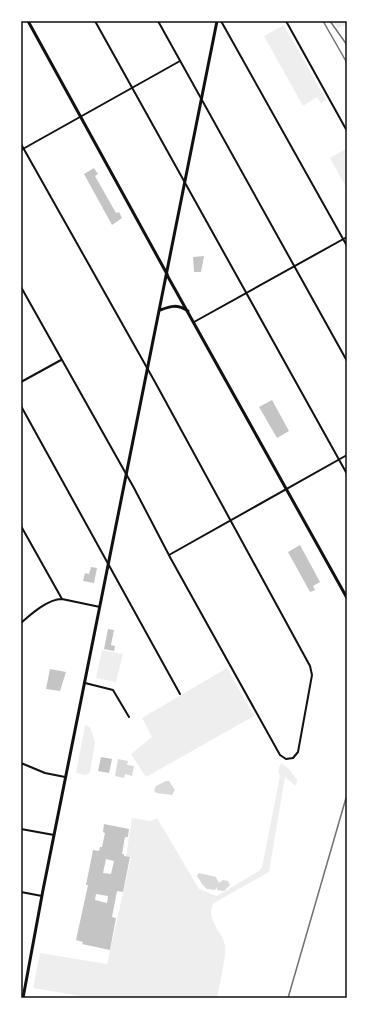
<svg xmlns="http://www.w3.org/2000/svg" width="368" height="1019" viewBox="0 0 368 1019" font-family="Figtree,sans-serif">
	<rect width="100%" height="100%" fill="#fff"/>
	<path fill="#eee" d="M 333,21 L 347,21 L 347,24 L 338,28 Z
		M 284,25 L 326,100 L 321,103 L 317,97 L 303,106 L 264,36 Z
		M 347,148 L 347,189 L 330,158 Z
		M 102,650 L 123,654 L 116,682 L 96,678 Z
		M 227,668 L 254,716 L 146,777 L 131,754 L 152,737 L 142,718 Z
		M 85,725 L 90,727 L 95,742 L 90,772 L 86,775 L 76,773 Z
		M 281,763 L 289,769 L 297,780 L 296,786 L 285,777 L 269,872 L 214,903 C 204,918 222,931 225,945 C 227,954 219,987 217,998 L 81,998 L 81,996 L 33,988 L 40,953 L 107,964 L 131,858 L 126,856 L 132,818 L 150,821 L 157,818 L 199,889 L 217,896 L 259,871 L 262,867 L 280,776 L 278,770 Z"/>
	<path fill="#d9d9d9" d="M 118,759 L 128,761 L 127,765 L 134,766 L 132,776 L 125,774 L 124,778 L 115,776 Z
		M 166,781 L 169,781 L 175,790 L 172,795 L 157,793 L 154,791 L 156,786 Z
		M 199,873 L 216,877 L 219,883 L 223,880 L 228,881 L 230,885 L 224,891 L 217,890 L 217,887 L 215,890 L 207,889 L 202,884 L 197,876 Z"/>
	<path fill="#c4c4c4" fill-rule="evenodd" d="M 94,168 L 98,174 L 95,176 L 116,213 L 119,212 L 122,218 L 112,225 L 84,174 Z
		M 204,256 L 201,272 L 194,272 L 193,257 Z
		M 272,400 L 289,431 L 277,438 L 259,407 Z
		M 300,545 L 320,582 L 313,586 L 315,590 L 310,592 L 288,552 Z
		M 91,567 L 97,568 L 94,583 L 83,581 L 85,573 L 89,574 Z
		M 108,629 L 114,630 L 111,645 L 115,646 L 114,651 L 104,649 Z
		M 50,669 L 66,672 L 60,691 L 46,689 Z
		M 101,757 L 112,759 L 109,773 L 98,771 Z
		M 104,824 L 129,829 L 128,837 L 125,837 L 122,854 L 124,854 L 124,856 L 130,857 L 123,892 L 117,891 L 112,917 L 116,918 L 110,950 L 82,944 L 83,942 L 76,940 L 88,885 L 86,885 L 93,850 L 99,851 L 100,847 L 102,847 L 105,833 L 103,832 ZM 106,859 L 114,861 L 111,874 L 103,873 ZM 96,894 L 108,896 L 107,903 L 95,900 Z"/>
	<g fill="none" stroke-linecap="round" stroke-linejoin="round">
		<path stroke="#111" stroke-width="2" d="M 95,21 L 347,474
			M 158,21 L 347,361
			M 221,21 L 347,246
			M 286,21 L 347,131
			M 21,144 L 155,382 L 310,666 L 312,675 L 298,752 L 293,758 L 286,759 L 280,755 L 171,559 L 134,488 L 21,287
			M 21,150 L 180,61
			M 194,322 L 347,237
			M 21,382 L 61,360
			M 21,406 L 180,694
			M 21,526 L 62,599 L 100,607
			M 169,555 L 347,455
			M 21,623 C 31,614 48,599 62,599
			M 85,683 L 113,690 L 129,717
			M 21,763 L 45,773 L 65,777
			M 21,829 L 54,835
			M 21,892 L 42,896"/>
		<path stroke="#111" stroke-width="3" d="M 28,21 L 167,274"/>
		<path stroke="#111" stroke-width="3" d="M 167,275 L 347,598
			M 160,310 C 171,306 177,304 188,311
			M 23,998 L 43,890 L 217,21"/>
		<path stroke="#707070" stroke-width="1.5" d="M 323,21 L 347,63
			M 330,21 L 347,45
			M 288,998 L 346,798"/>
	</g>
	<rect width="368" height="1019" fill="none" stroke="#ffffff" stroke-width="44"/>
	<rect x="22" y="22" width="324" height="975" fill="none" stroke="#111" stroke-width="1.5"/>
</svg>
